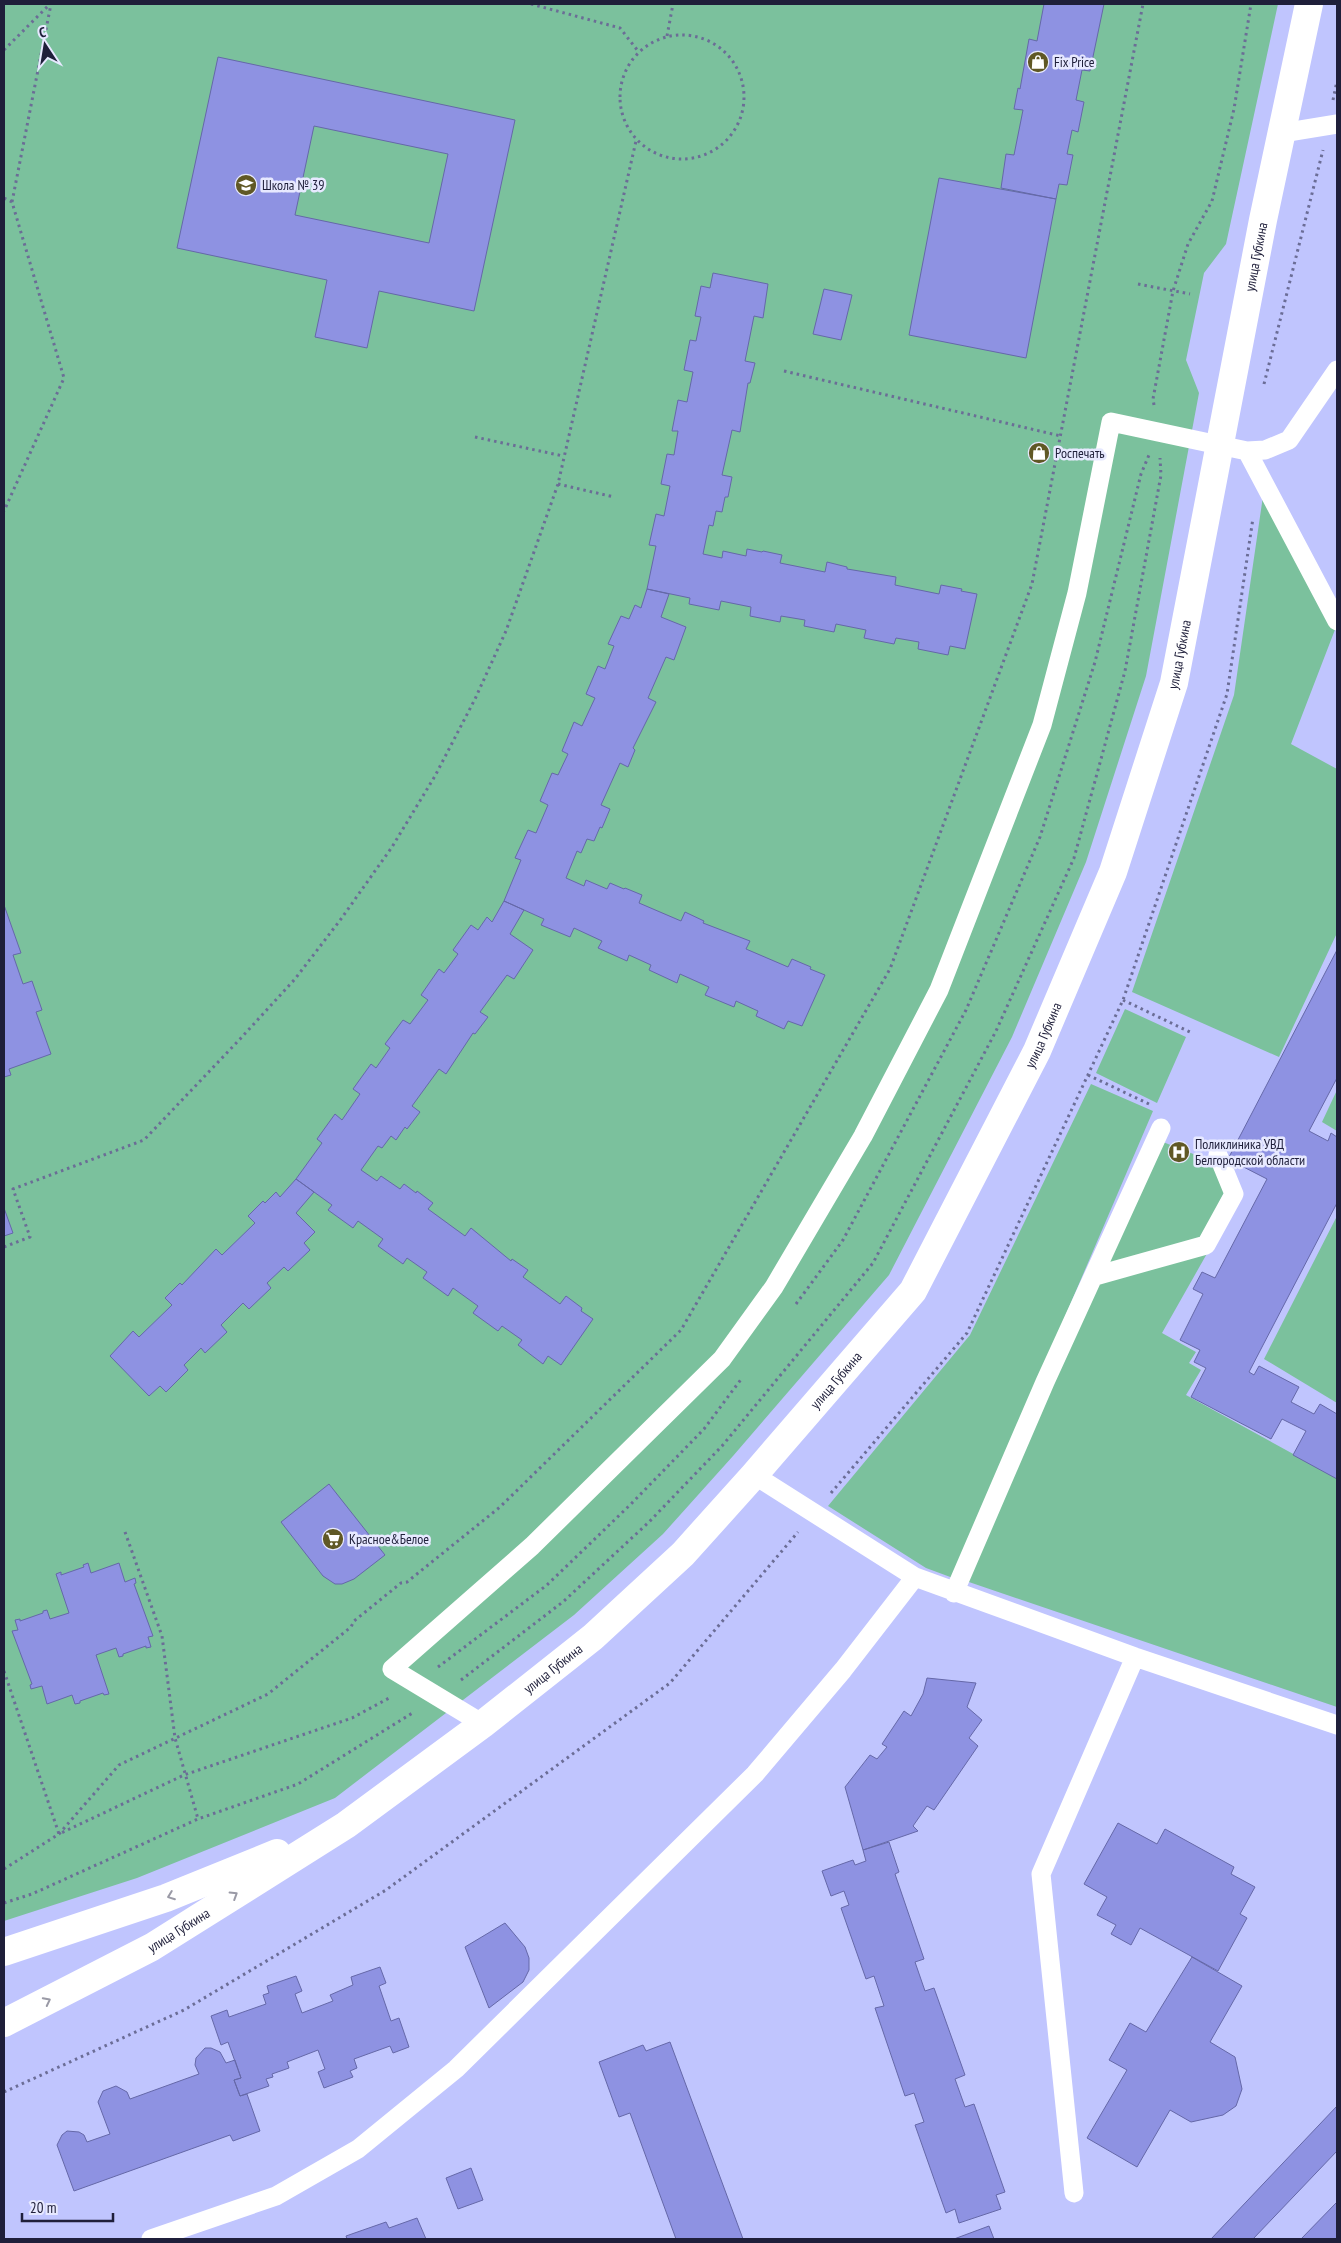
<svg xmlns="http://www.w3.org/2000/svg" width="1341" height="2243" viewBox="0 0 1341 2243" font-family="'PT Sans Narrow',sans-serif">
	<rect width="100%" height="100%" fill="#c0c5fe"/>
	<path fill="#7bc19d" d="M 4,4 L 1278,4 L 1226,244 L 1204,273 L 1186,360 L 1199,393 L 1146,676 L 1086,862 L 1012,1037 L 889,1275 L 733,1456 L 663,1534 L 574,1615 L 335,1798 L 137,1878 L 4,1921 Z
		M 1263,496 L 1336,627 L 1291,744 L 1337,769 L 1337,933 L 1279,1057 L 1132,992 L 1234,695 Z
		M 1125,1009 L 1186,1037 L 1157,1103 L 1096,1073 Z
		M 1091,1084 L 1153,1111 L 953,1578 L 926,1568 L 828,1506 L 970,1335 Z
		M 1337,1090 L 1337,1131 L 1322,1122 Z
		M 1163,1142 L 1211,1161 L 1224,1193 L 1200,1240 L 1108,1265 Z
		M 1337,1216 L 1337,1403 L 1264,1359 Z
		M 1209,1250 L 1162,1333 L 1196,1352 L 1189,1363 L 1201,1370 L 1186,1395 L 1337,1478 L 1337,1707 L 966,1581 L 1098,1281 Z"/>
	<path fill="#8e92e2" stroke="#6568a8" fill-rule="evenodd" d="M 1044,4 L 1104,4 L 1090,71 L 1082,70 L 1076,100 L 1084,102 L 1078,132 L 1072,130 L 1067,154 L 1073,155 L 1067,185 L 1059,184 L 1056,199 L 1001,188 L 1006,154 L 1014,155 L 1023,110 L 1014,109 L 1018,88 L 1020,89 L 1029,39 L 1037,41 Z
		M 218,57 L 515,120 L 474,311 L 379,291 L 367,348 L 315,337 L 327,280 L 177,248 ZM 314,126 L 448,154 L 429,243 L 295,215 Z
		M 939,178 L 1056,199 L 1026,358 L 909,335 Z
		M 713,273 L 768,284 L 763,318 L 754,316 L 745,361 L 755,363 L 750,383 L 748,383 L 740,432 L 732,430 L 722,475 L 732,477 L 728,497 L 725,497 L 722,512 L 716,511 L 713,526 L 709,525 L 703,554 L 722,558 L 723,551 L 746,556 L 747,549 L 762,552 L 763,551 L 782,555 L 780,563 L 825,572 L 827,562 L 847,567 L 847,569 L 896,577 L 895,585 L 939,594 L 941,585 L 962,589 L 961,591 L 977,594 L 965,649 L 950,646 L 948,655 L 918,649 L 919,642 L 896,638 L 894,644 L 864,638 L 866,630 L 836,624 L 834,632 L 804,626 L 805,620 L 781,616 L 780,622 L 750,616 L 751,607 L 721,601 L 719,610 L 689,604 L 690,598 L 647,589 L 656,546 L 649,545 L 656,514 L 664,516 L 670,486 L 661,484 L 667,454 L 674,455 L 678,431 L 672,431 L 678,400 L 687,402 L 693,372 L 684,370 L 690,340 L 696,341 L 701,317 L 695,316 L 701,286 L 710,288 Z
		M 824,289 L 852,295 L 841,340 L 813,334 Z
		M 647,589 L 669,594 L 661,617 L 686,627 L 674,660 L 666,657 L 648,698 L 656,702 L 633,748 L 635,750 L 628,767 L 620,763 L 601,805 L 610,809 L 602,828 L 600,827 L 594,841 L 587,839 L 581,853 L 577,851 L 566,878 L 584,886 L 586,880 L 607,889 L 610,883 L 624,889 L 625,888 L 642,895 L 639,903 L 681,921 L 685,912 L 704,921 L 703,923 L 750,941 L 746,949 L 788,967 L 792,959 L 811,967 L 810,969 L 825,975 L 802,1026 L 788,1021 L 784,1029 L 756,1016 L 758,1011 L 736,1001 L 734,1007 L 705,995 L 709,987 L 680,974 L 677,983 L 649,970 L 651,965 L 629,955 L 627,961 L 598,948 L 602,941 L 574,928 L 570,937 L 541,925 L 544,919 L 504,901 L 521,860 L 515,858 L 528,830 L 536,833 L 548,805 L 540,801 L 552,773 L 558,775 L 568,754 L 562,751 L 574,722 L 582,726 L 595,698 L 586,694 L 598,666 L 605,669 L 614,646 L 608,644 L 621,616 L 629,619 L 635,605 L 641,608 Z
		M 504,901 L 524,910 L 510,934 L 533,950 L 514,979 L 507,975 L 480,1012 L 488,1017 L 475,1034 L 473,1033 L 446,1074 L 439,1069 L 412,1106 L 420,1112 L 407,1129 L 405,1127 L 396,1140 L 391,1136 L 382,1148 L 378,1146 L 361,1170 L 377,1181 L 381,1176 L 400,1189 L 404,1184 L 416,1193 L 417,1191 L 433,1203 L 428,1209 L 465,1236 L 471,1228 L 511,1261 L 512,1259 L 528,1270 L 523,1277 L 560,1304 L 566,1296 L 582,1308 L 581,1311 L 593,1319 L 561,1365 L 548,1356 L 543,1364 L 518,1345 L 522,1340 L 502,1326 L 498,1331 L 473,1313 L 478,1306 L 453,1288 L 448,1296 L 423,1278 L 427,1272 L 407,1258 L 403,1264 L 378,1246 L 383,1239 L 358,1221 L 353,1228 L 328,1210 L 332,1205 L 296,1179 L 322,1143 L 317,1139 L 335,1114 L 342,1120 L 360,1094 L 353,1089 L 371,1064 L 376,1068 L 390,1048 L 385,1044 L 403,1020 L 410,1024 L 428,1000 L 421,995 L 439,969 L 444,973 L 458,954 L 453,950 L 471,925 L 478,930 L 487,917 L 492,922 Z
		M 4,905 L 21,953 L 13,955 L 23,984 L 32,981 L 42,1010 L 36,1012 L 51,1054 L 9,1069 L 11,1075 L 4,1077 Z
		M 1337,950 L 1337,1078 L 1309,1131 L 1328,1141 L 1331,1133 L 1337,1137 L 1337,1203 L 1249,1372 L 1254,1375 L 1259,1366 L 1299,1387 L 1291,1402 L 1314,1414 L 1320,1404 L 1337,1414 L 1337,1479 L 1293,1455 L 1306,1431 L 1282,1419 L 1271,1439 L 1191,1397 L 1206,1368 L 1194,1362 L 1200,1350 L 1180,1340 L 1203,1294 L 1193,1289 L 1202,1272 L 1215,1278 L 1267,1179 L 1228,1159 Z
		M 296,1179 L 314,1192 L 296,1213 L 315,1232 L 304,1243 L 310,1250 L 288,1271 L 284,1267 L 267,1283 L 271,1288 L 249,1309 L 243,1303 L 221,1325 L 227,1332 L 205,1353 L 201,1348 L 184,1365 L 188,1370 L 166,1392 L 160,1386 L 149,1396 L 110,1356 L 133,1331 L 139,1337 L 172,1305 L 165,1298 L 180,1283 L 182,1285 L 216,1249 L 222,1255 L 255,1223 L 248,1216 L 263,1201 L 265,1203 L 276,1192 L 280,1197 Z
		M 4,1208 L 13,1233 L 4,1236 Z
		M 329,1484 L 385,1555 L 354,1579 L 342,1584 L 335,1584 L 323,1576 L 281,1522 Z
		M 88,1563 L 91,1573 L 119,1563 L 125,1582 L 135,1578 L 136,1583 L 134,1584 L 153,1636 L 148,1637 L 151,1647 L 146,1648 L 146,1646 L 123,1654 L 123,1656 L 119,1657 L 116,1648 L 96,1655 L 109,1694 L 104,1695 L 103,1693 L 80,1701 L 80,1703 L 75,1704 L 72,1695 L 47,1704 L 42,1686 L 31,1689 L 30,1685 L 32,1684 L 12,1631 L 18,1630 L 15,1620 L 20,1619 L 20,1621 L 43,1613 L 43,1611 L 47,1610 L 50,1619 L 69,1613 L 56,1574 L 61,1572 L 61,1575 L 84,1567 L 83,1565 Z
		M 927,1678 L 976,1683 L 967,1707 L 982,1720 L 969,1738 L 978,1746 L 934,1810 L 927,1806 L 913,1826 L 918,1831 L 863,1850 L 845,1787 L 870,1755 L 877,1759 L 887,1747 L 882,1744 L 904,1711 L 911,1716 L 923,1694 Z
		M 1118,1823 L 1157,1844 L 1165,1829 L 1234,1867 L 1231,1874 L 1255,1887 L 1240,1914 L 1247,1918 L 1218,1971 L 1140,1928 L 1131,1945 L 1111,1934 L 1116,1925 L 1097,1915 L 1107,1897 L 1084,1884 Z
		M 889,1842 L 899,1872 L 895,1874 L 924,1959 L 915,1962 L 925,1991 L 934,1988 L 965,2075 L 955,2079 L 965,2107 L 974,2104 L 1005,2192 L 996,2195 L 1001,2209 L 959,2223 L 955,2209 L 946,2213 L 915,2125 L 924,2122 L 914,2093 L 905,2096 L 875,2008 L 884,2006 L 874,1976 L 866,1979 L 841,1908 L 849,1905 L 844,1891 L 831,1896 L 822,1871 L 853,1860 L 855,1865 L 866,1861 L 863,1850 Z
		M 505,1923 L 525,1947 L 529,1958 L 529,1970 L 523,1982 L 489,2008 L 465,1947 Z
		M 1192,1957 L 1242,1986 L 1210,2042 L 1235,2057 L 1242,2089 L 1236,2106 L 1223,2115 L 1191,2122 L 1170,2110 L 1137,2167 L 1087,2138 L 1127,2070 L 1109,2060 L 1130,2023 L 1146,2032 Z
		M 380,1967 L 386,1983 L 379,1986 L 391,2021 L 399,2018 L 409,2047 L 393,2053 L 390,2046 L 354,2059 L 357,2068 L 350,2071 L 353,2077 L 324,2088 L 318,2072 L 325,2069 L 318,2050 L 287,2062 L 289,2068 L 272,2074 L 273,2077 L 266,2079 L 269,2086 L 240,2096 L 234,2080 L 241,2078 L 228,2042 L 221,2045 L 211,2016 L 227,2010 L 229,2017 L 266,2004 L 263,1995 L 269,1993 L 267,1986 L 296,1976 L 302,1991 L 295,1994 L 302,2013 L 333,2001 L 330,1995 L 353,1985 L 351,1977 Z
		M 670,2042 L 743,2239 L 676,2239 L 630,2113 L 619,2117 L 599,2062 L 643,2045 L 646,2051 Z
		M 205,2048 L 211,2048 L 220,2052 L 226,2063 L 235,2060 L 241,2078 L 234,2080 L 240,2096 L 247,2094 L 260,2131 L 233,2141 L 230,2135 L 74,2191 L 57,2145 L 62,2135 L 67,2131 L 79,2132 L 84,2135 L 87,2142 L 110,2134 L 98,2102 L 103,2091 L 116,2086 L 127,2092 L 130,2099 L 199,2074 L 195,2065 L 196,2058 Z
		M 1337,2106 L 1337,2151 L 1253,2239 L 1211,2239 Z
		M 471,2168 L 483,2200 L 458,2209 L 446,2178 Z
		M 1337,2202 L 1337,2239 L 1301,2239 Z
		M 417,2218 L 426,2239 L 347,2239 L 346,2236 L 386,2222 L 389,2228 Z
		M 989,2226 L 994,2239 L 954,2239 Z"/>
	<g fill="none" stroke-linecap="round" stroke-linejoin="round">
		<path stroke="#6b6d96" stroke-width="3" stroke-dasharray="2.5 4" stroke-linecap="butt" d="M 531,4 L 620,28 L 638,51
			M620 97a62 62 0 1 1 124 0a62 62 0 1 1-124 0Z
			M 667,36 L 673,4
			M 4,50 L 49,5
			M 1333,100 L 1337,81
			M 4,198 L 12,202 L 64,378 L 4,511
			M 12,202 L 51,4
			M 1138,284 L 1190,294
			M 784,371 L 1061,436
			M 1264,384 L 1323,150
			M 1154,405 L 1153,399 L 1173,291 L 1188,244 L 1212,201 L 1234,109 L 1251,4
			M 475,437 L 563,456
			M 558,484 L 614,497
			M 1123,1000 L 1192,1033
			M 1088,1075 L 1151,1105
			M 4,1247 L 30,1237 L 13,1189 L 144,1140 L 241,1038 L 295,979 L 341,919 L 392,847 L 435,776 L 475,699 L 506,631 L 558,484 L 636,141
			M 796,1304 L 843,1240 L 966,1010 L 1040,837 L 1095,662 L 1141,474 L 1149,455
			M 831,1493 L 967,1333 L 1123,1000 L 1227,694 L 1253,518
			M 125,1532 L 162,1636 L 175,1738 L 198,1819
			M 438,1667 L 547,1585 L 631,1504 L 704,1429 L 742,1378
			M 4,1671 L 59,1834 L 184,1775 L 352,1718 L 391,1697
			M 461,1680 L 564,1601 L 649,1522 L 722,1446 L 873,1263 L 996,1031 L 1074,858 L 1125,671 L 1161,475 L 1160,458
			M 4,1869 L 59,1834 L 119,1765 L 268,1694 L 351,1627 L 354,1621 L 401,1583 L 407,1582 L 500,1507 L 681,1330 L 890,969 L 1032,584 L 1143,4
			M 4,1903 L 32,1894 L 198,1819 L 298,1784 L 414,1712
			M 4,2092 L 184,2010 L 386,1890 L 670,1683 L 798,1532"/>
		<path stroke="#fff" stroke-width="19" d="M 1282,133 L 1337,124
			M 1247,451 L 1337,621
			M 1095,1276 L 1206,1245 L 1234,1194 L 1218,1155
			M 754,1475 L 915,1577 L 1135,1657 L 1337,1725
			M 954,1593 L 1045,1382 L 1161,1128
			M 483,1724 L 392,1669 L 532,1546 L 722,1359 L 774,1287 L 863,1136 L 939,990 L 1042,725 L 1077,593 L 1111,422 L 1247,451 L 1265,450 L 1289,440 L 1337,370
			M 1074,2193 L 1041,1874 L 1135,1657
			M 151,2239 L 276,2196 L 358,2149 L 456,2069 L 755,1774 L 843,1670 L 915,1577"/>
		<g stroke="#fff" stroke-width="28">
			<path d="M 4,1952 L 166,1898 L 277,1853"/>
			<path id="s1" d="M 4,2023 L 152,1947 L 346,1825 L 483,1724 L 593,1637 L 683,1554 L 754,1475 L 913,1291 L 1037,1051 L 1113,872 L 1174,683 L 1263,220 L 1309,4"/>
		</g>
	</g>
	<defs><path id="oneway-chevron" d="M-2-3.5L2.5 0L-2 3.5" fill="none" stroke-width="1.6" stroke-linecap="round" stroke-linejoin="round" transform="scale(1.25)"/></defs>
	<g stroke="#9a9aa6">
		<use href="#oneway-chevron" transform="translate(234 1895) rotate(-32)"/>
		<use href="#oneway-chevron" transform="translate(171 1896) rotate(159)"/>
		<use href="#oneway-chevron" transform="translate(47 2001) rotate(-27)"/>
	</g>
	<defs>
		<g id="shop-disc" transform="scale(1.125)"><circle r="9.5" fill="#605825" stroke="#e7e9ff"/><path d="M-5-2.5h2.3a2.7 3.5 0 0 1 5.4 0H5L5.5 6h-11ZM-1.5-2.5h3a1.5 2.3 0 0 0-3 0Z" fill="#fff"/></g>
		<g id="school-disc" transform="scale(1.125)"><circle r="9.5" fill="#605825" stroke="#e7e9ff"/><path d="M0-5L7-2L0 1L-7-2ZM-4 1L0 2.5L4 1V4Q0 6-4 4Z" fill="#fff"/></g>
		<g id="hospital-disc" transform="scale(1.125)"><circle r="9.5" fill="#605825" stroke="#e7e9ff"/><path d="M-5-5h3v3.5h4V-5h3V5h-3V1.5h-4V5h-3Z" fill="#fff"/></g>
		<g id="supermarket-disc" transform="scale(1.125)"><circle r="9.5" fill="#605825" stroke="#e7e9ff"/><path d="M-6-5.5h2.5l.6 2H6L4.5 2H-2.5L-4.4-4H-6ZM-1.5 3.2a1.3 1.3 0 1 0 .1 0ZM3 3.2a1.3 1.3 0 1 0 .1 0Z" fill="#fff"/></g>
	</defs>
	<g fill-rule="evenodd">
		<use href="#shop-disc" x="1038" y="62"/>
		<use href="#school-disc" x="246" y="185"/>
		<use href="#shop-disc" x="1039" y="453"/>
		<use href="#hospital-disc" x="1179" y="1152"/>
		<use href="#supermarket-disc" x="333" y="1539"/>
	</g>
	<g text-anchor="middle" stroke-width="5" stroke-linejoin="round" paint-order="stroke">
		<g font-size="14" fill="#1f1f3a" stroke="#e7e9ff" text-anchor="start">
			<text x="1054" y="67">Fix Price</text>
			<text x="262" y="190">Школа № 39</text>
			<text x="1055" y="458">Роспечать</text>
			<text x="1195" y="1149">Поликлиника УВД<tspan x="1195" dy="16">Белгородской области</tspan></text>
			<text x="349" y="1544">Красное&amp;Белое</text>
		</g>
		<g font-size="14" fill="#1f1f3a" stroke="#e7e9ff">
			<text dy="5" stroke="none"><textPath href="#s1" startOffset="2275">улица Губкина</textPath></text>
			<text dy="5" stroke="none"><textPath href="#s1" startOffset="1870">улица Губкина</textPath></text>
			<text dy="5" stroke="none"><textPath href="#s1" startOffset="1465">улица Губкина</textPath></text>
			<text dy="5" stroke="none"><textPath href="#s1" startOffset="1060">улица Губкина</textPath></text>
			<text dy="5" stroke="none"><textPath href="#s1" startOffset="655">улица Губкина</textPath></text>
			<text dy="5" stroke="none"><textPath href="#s1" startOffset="198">улица Губкина</textPath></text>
		</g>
	</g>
	<rect width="1341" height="2243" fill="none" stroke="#1f1f3a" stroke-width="10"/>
	<g transform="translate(45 45) rotate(348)" stroke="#e7e9ff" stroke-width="4" paint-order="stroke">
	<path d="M0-4L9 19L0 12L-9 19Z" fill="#1f1f3a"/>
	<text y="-8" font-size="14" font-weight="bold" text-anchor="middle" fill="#1f1f3a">С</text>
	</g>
	<path d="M22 2213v8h91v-8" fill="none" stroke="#1f1f3a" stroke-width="2.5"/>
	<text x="30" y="2213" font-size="15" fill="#1f1f3a" stroke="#e7e9ff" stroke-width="4" paint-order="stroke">20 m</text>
</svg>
